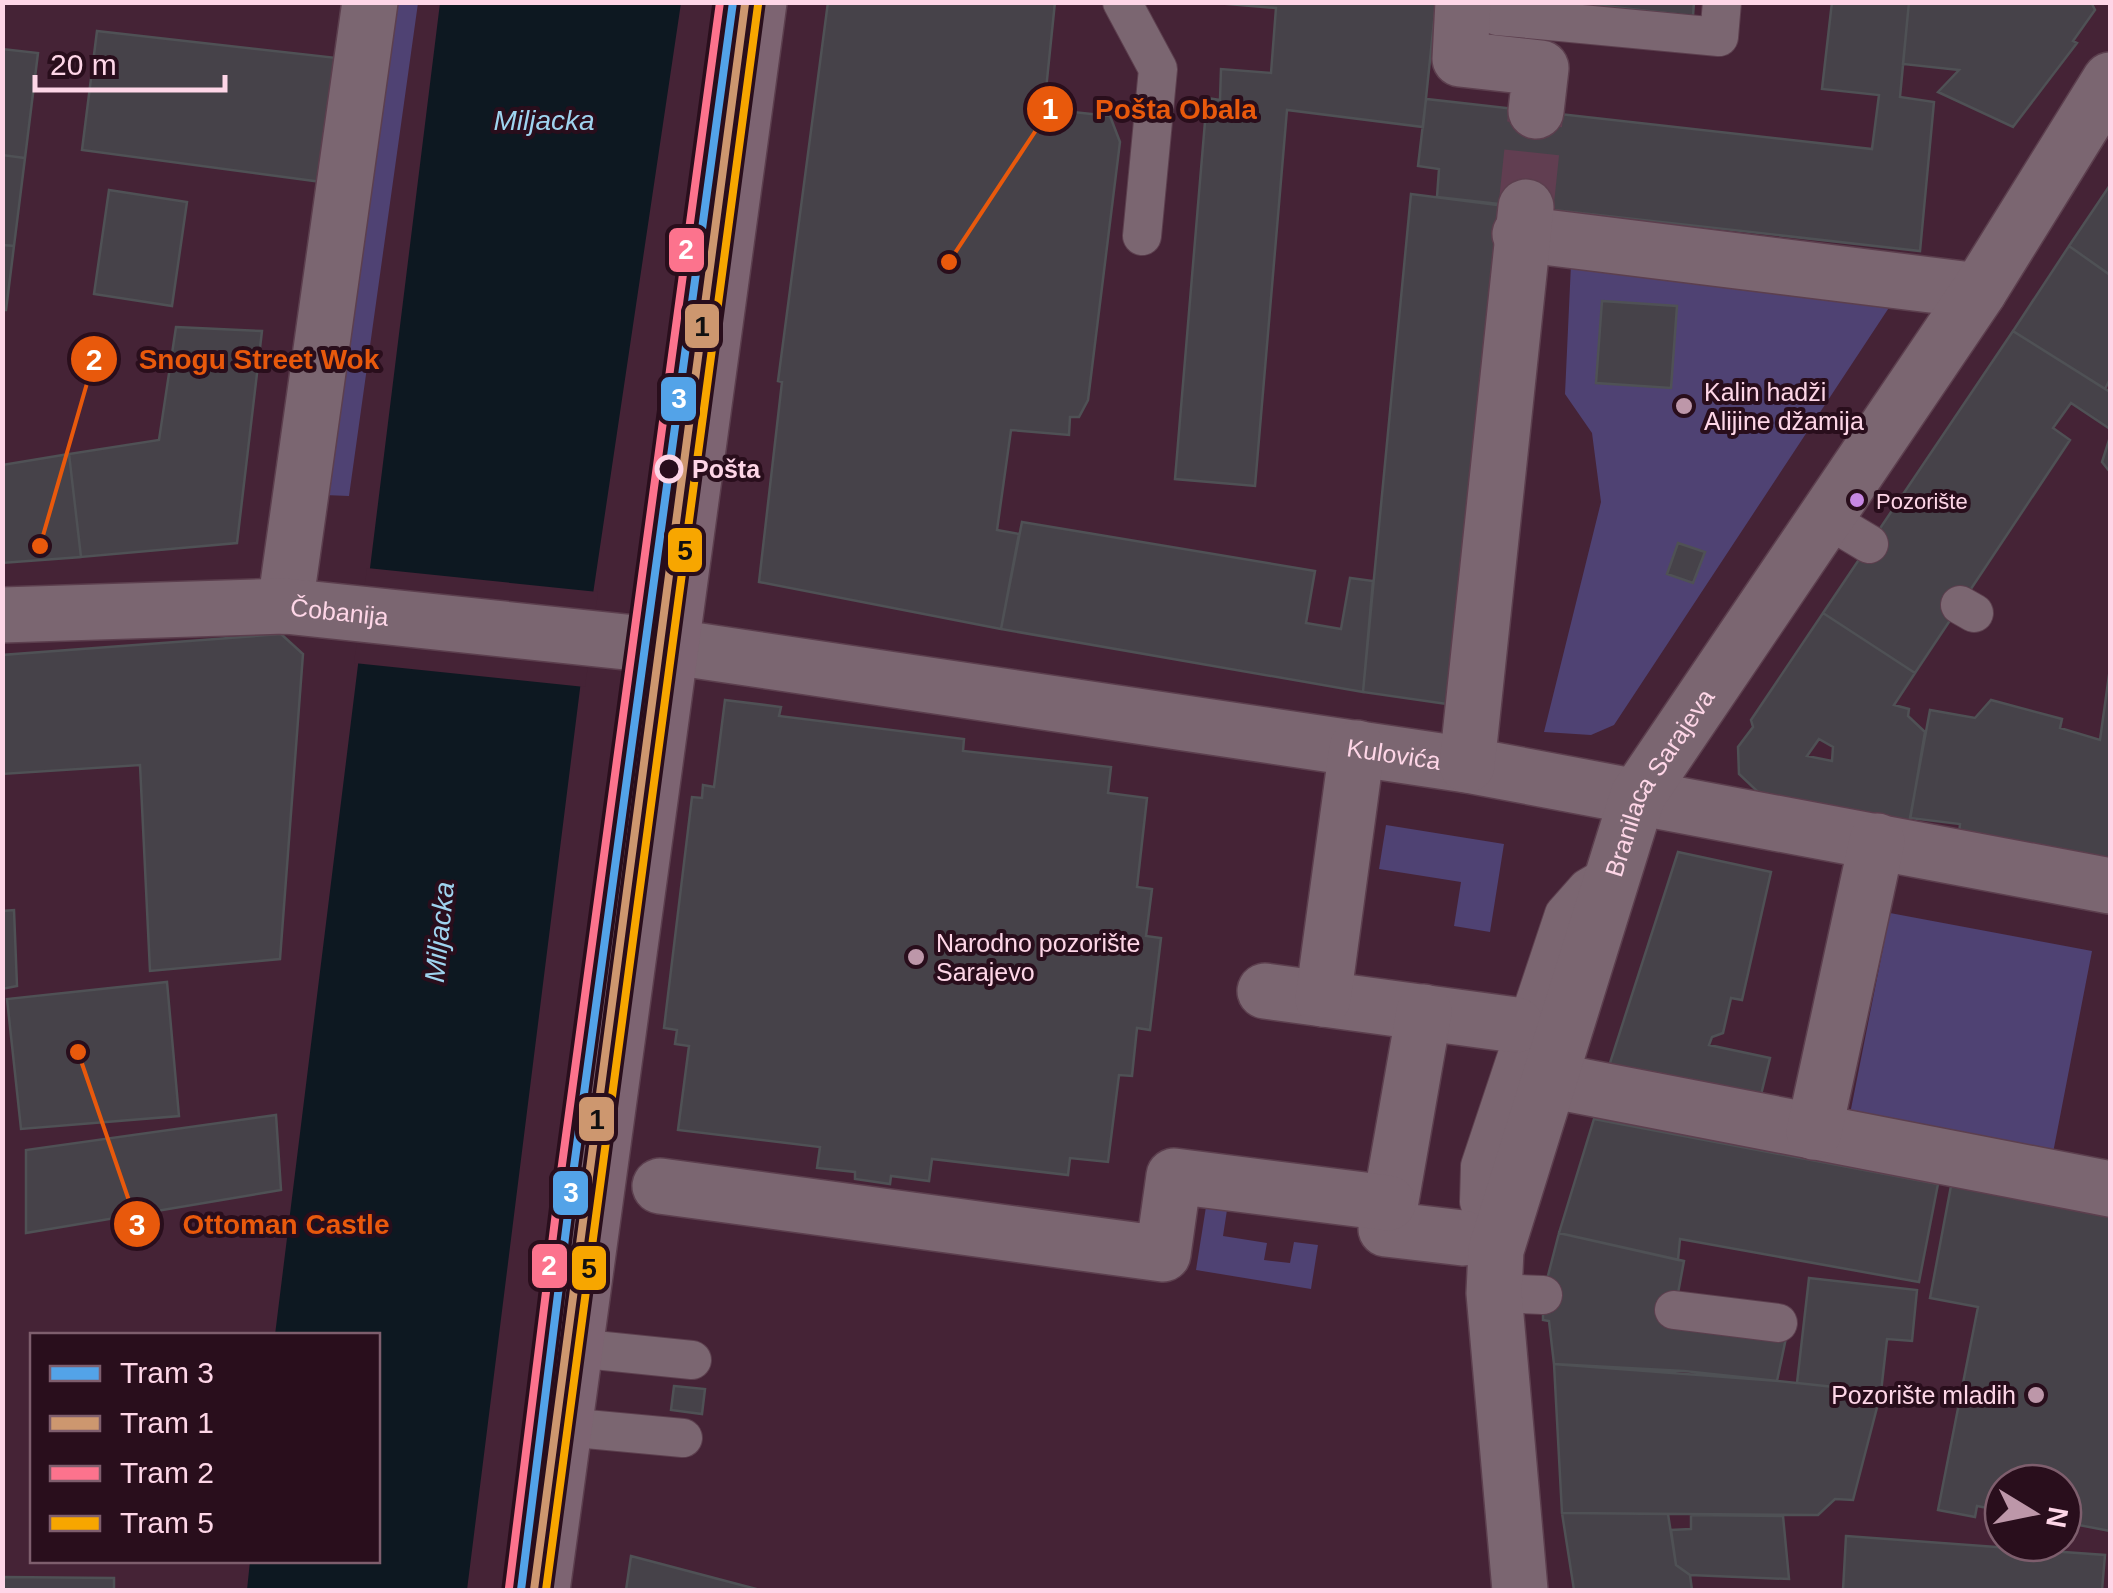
<svg xmlns="http://www.w3.org/2000/svg" width="2113" height="1593" viewBox="0 0 2113 1593" font-family="Arial,sans-serif">
	<rect width="100%" height="100%" fill="#452336"/>
	<path fill="#4f4273" d="M 396,3 L 418,3 L 349,496 L 324,495 Z
		M 1571,264 L 1894,300 L 1614,725 L 1591,735 L 1544,732 L 1601,502 L 1592,433 L 1565,394 Z
		M 1386,825 L 1504,844 L 1490,932 L 1454,926 L 1461,882 L 1379,869 Z
		M 1890,913 L 2092,951 L 2052,1158 L 1849,1119 Z
		M 1208,1194 L 1229,1197 L 1223,1236 L 1267,1243 L 1264,1260 L 1290,1263 L 1294,1242 L 1318,1245 L 1311,1289 L 1196,1270 Z"/>
	<path fill="#0d1821" d="M 440,3 L 681,3 L 586,641 L 467,1590 L 247,1590 L 250,1561 L 378,1560 L 378,1336 L 275,1335 Z"/>
	<path fill="#452336" d="M 367,568 L 598,592 L 585,687 L 354,663 Z"/>
	<path fill="#464249" stroke="#4f5155" stroke-width="2.5" fill-rule="evenodd" d="M 828,2 L 1055,2 L 1044,109 L 1110,116 L 1120,142 L 1088,400 L 1079,417 L 1070,417 L 1069,435 L 1011,430 L 997,530 L 1019,534 L 1001,629 L 759,582 L 782,382 L 778,381 Z
		M 1204,2 L 1436,2 L 1423,127 L 1287,110 L 1255,486 L 1175,479 L 1207,98 L 1220,100 L 1221,69 L 1271,73 L 1276,8 Z
		M 1569,2 L 1694,2 L 1693,16 Z
		M 1832,2 L 1909,2 L 1900,97 L 1934,102 L 1920,251 L 1437,197 L 1439,169 L 1418,166 L 1426,99 L 1872,149 L 1879,95 L 1822,89 Z
		M 1909,2 L 2091,2 L 2095,10 L 2073,41 L 2077,43 L 2013,127 L 1938,92 L 1959,70 L 1903,64 Z
		M 97,31 L 337,58 L 322,182 L 82,150 Z
		M 2,49 L 38,53 L 25,158 L 2,155 Z
		M 2,155 L 25,158 L 14,246 L 2,245 Z
		M 2110,185 L 2110,275 L 2069,246 Z
		M 109,190 L 187,202 L 172,306 L 94,294 Z
		M 1411,194 L 1505,206 L 1461,706 L 1363,692 Z
		M 2,245 L 14,246 L 6,310 L 2,310 Z
		M 2069,246 L 2110,275 L 2110,379 L 2105,389 L 2013,331 Z
		M 1602,301 L 1677,306 L 1671,388 L 1596,383 Z
		M 176,327 L 262,331 L 237,543 L 81,557 L 69,454 L 159,440 Z
		M 2013,331 L 2110,392 L 2110,429 L 2071,403 L 2053,428 L 2070,440 L 1915,673 L 1823,613 Z
		M 2110,437 L 2110,472 L 2102,462 Z
		M 69,454 L 81,557 L 2,563 L 2,465 Z
		M 1022,522 L 1315,571 L 1306,623 L 1341,629 L 1350,578 L 1373,581 L 1363,692 L 1001,629 Z
		M 1678,543 L 1705,552 L 1693,583 L 1667,574 Z
		M 1823,613 L 1915,673 L 1894,705 L 1909,709 L 1908,716 L 1925,732 L 1909,826 L 1786,801 L 1758,792 L 1739,774 L 1738,747 L 1753,727 L 1751,720 ZM 1819,739 L 1833,747 L 1832,761 L 1807,756 Z
		M 281,634 L 303,654 L 280,959 L 150,971 L 140,765 L 2,774 L 2,655 Z
		M 2110,668 L 2110,865 L 1958,844 L 1960,824 L 1910,818 L 1930,710 L 1975,718 L 1991,700 L 2062,719 L 2060,728 L 2100,740 Z
		M 725,700 L 781,707 L 779,716 L 964,739 L 963,751 L 1111,767 L 1108,793 L 1147,798 L 1137,887 L 1152,889 L 1146,936 L 1161,938 L 1150,1030 L 1137,1028 L 1132,1076 L 1119,1075 L 1108,1162 L 1070,1158 L 1068,1175 L 932,1159 L 929,1181 L 891,1176 L 890,1184 L 855,1179 L 855,1172 L 817,1168 L 820,1147 L 678,1130 L 689,1046 L 675,1044 L 677,1030 L 664,1028 L 692,797 L 702,798 L 703,785 L 714,787 Z
		M 1678,852 L 1771,872 L 1742,1000 L 1731,998 L 1723,1033 L 1712,1037 L 1709,1045 L 1770,1058 L 1759,1103 L 1609,1066 Z
		M 14,910 L 17,986 L 2,989 L 2,911 Z
		M 167,982 L 179,1116 L 21,1129 L 7,999 Z
		M 276,1115 L 281,1190 L 26,1233 L 26,1150 Z
		M 1594,1119 L 1938,1184 L 1919,1282 L 1680,1239 L 1678,1260 L 1559,1233 Z
		M 1951,1186 L 2110,1208 L 2110,1531 L 2063,1522 L 2063,1483 L 2003,1483 L 2003,1511 L 1977,1506 L 1975,1517 L 1938,1510 L 1978,1307 L 1930,1298 Z
		M 1559,1233 L 1684,1261 L 1673,1320 L 1787,1333 L 1777,1381 L 1554,1364 L 1549,1321 L 1543,1320 L 1543,1295 Z
		M 1809,1278 L 1917,1290 L 1912,1341 L 1887,1339 L 1881,1392 L 1797,1383 Z
		M 1554,1364 L 1684,1371 L 1881,1392 L 1853,1500 L 1835,1499 L 1818,1515 L 1562,1513 Z
		M 674,1386 L 705,1389 L 702,1414 L 671,1410 Z
		M 1562,1513 L 1668,1514 L 1676,1565 L 1690,1575 L 1692,1590 L 1574,1590 Z
		M 1691,1515 L 1783,1516 L 1789,1579 L 1690,1575 L 1676,1565 L 1671,1530 L 1691,1529 Z
		M 1846,1536 L 2105,1555 L 2102,1590 L 1843,1590 Z
		M 631,1556 L 760,1590 L 626,1590 Z
		M 2,1577 L 114,1578 L 114,1590 L 2,1590 Z"/>
	<g fill="none" stroke-linecap="round" stroke-linejoin="round">
		<path stroke="#613e51" stroke-width="55" stroke-dasharray="55 28" stroke-linecap="butt" d="M 1526,207 L 1536,111"/>
		<g stroke="#5c3f4e" stroke-width="40">
			<path id="lane" d="M 1122,2 L 1158,69 L 1142,236
				M 1497,2 L 1497,16 L 1719,37 L 1722,2
				M 1824,517 L 1869,544
				M 1960,605 L 1974,613
				M 1496,1250 L 1479,1202 L 1480,1166 L 1564,914 L 1587,888 L 1614,872
				M 1494,1293 L 1543,1295
				M 1674,1310 L 1778,1323
				M 575,1348 L 692,1360
				M 565,1427 L 683,1438"/>
		</g>
		<g stroke="#5c3f4e" stroke-width="58">
			<g id="street">
				<path d="M 1463,2 L 1460,59 L 1541,68 L 1536,111"/>
				<path d="M 1520,234 L 1979,291"/>
				<path d="M 285,606 L 370,2"/>
				<path id="s1" d="M 2,615 L 285,606 L 673,647 L 1467,765 L 2110,886"/>
				<path d="M 1467,765 L 1526,207"/>
				<path d="M 1265,991 L 1516,1025"/>
				<path d="M 1323,999 L 1357,748"/>
				<path d="M 1424,1012 L 1386,1229 L 1463,1238"/>
				<path d="M 1549,1080 L 2110,1189"/>
				<path d="M 1814,1132 L 1877,841"/>
				<path d="M 660,1186 L 1163,1254 L 1174,1176 L 1388,1203"/>
				<path id="s2" d="M 1520,1590 L 1494,1293 L 1496,1250 L 1638,795 L 1979,291 L 2110,80"/>
			</g>
		</g>
		<g stroke="#5c3f4e" stroke-width="58">
			<path id="primary" d="M 542,1590 L 759,2"/>
		</g>
		<use href="#lane" stroke="#7b6671" stroke-width="38"/>
		<use href="#street" stroke="#7b6671" stroke-width="55"/>
		<use href="#primary" stroke="#7d6472" stroke-width="55"/>
		<g stroke="#290e1c" stroke-width="15">
			<path id="tram-1" d="M 521,1590 L 573,1174 L 733,2"/>
		</g>
		<g stroke="#290e1c" stroke-width="15">
			<path id="tram-2" d="M 534,1590 L 745,4"/>
		</g>
		<g stroke="#290e1c" stroke-width="15">
			<path id="tram-3" d="M 509,1588 L 561,1172 L 720,2"/>
		</g>
		<g stroke="#290e1c" stroke-width="15">
			<path id="tram-4" d="M 546,1590 L 758,5"/>
		</g>
		<use href="#tram-1" stroke="#53a3e8" stroke-width="8"/>
		<use href="#tram-2" stroke="#cd976f" stroke-width="8"/>
		<use href="#tram-3" stroke="#fc738d" stroke-width="8"/>
		<use href="#tram-4" stroke="#f7a600" stroke-width="8"/>
	</g>
	<g fill="#bd97a9" stroke="#290e1c" stroke-width="4">
		<circle cx="1684" cy="406" r="10"/>
		<circle cx="916" cy="957" r="10"/>
		<circle cx="2036" cy="1395" r="10"/>
	</g>
	<circle fill="#290e1c" stroke="#fed6e7" stroke-width="5" cx="669" cy="469" r="12"/>
	<circle fill="#c787e3" stroke="#290e1c" stroke-width="4" cx="1857" cy="500" r="9"/>
	<g text-anchor="middle" stroke-width="8" stroke-linejoin="round" paint-order="stroke">
		<g font-size="22" fill="#fed6e7" stroke="#290e1c" text-anchor="start">
			<text x="1876" y="509">Pozorište</text>
		</g>
		<g font-size="25" fill="#fed6e7" stroke="#290e1c" text-anchor="start">
			<text x="1704" y="401">Kalin hadži<tspan x="1704" dy="29">Alijine džamija</tspan></text>
			<text x="936" y="952">Narodno pozorište<tspan x="936" dy="29">Sarajevo</tspan></text>
			<text x="2016" y="1404" text-anchor="end">Pozorište mladih</text>
		</g>
		<g font-size="25" font-weight="bold" fill="#fed6e7" stroke="#290e1c" text-anchor="start">
			<text x="692" y="478">Pošta</text>
		</g>
		<g font-size="25" fill="#fed6e7" stroke="#290e1c">
			<text dy="9" stroke="none"><textPath href="#s1" startOffset="338">Čobanija</textPath></text>
			<text dy="9" stroke="none"><textPath href="#s1" startOffset="1402">Kulovića</textPath></text>
			<text dy="9" stroke="none"><textPath href="#s2" startOffset="838">Branilaca Sarajeva</textPath></text>
		</g>
		<g font-size="28" font-style="italic" fill="#9fd4ef" stroke="#290e1c">
			<text x="544" y="130">Miljacka</text>
			<text transform="translate(439 932) rotate(-84)" y="10">Miljacka</text>
		</g>
	</g>
	<path fill="none" stroke="#e8590c" stroke-width="4" d="M949 262L1050 109M40 546L94 359M78 1052L137 1224"/>
	<g fill="#e8590c" stroke="#290e1c" stroke-width="4">
		<circle cx="949" cy="262" r="10"/>
		<circle cx="40" cy="546" r="10"/>
		<circle cx="78" cy="1052" r="10"/>
		<circle cx="1050" cy="109" r="25"/>
		<circle cx="94" cy="359" r="25"/>
		<circle cx="137" cy="1224" r="25"/>
	</g>
	<g font-size="30" text-anchor="middle" font-weight="bold" fill="#fff">
		<text x="1050" y="119">1</text>
		<text x="94" y="370">2</text>
		<text x="137" y="1235">3</text>
	</g>
	<g font-size="28" text-anchor="middle" font-weight="bold" fill="#e8590c" stroke="#290e1c" stroke-width="8" stroke-linejoin="round" paint-order="stroke">
		<text x="1176" y="119">Pošta Obala</text>
		<text x="259" y="369">Snogu Street Wok</text>
		<text x="286" y="1234">Ottoman Castle</text>
	</g>
	<g stroke="#290e1c" stroke-width="4">
		<rect x="667" y="226" width="39" height="48" rx="10" fill="#fc738d"/>
		<rect x="683" y="302" width="38" height="48" rx="10" fill="#cd976f"/>
		<rect x="659" y="375" width="39" height="48" rx="10" fill="#53a3e8"/>
		<rect x="666" y="526" width="38" height="48" rx="10" fill="#f7a600"/>
		<rect x="577" y="1095" width="39" height="48" rx="10" fill="#cd976f"/>
		<rect x="551" y="1169" width="39" height="48" rx="10" fill="#53a3e8"/>
		<rect x="530" y="1242" width="39" height="48" rx="10" fill="#fc738d"/>
		<rect x="570" y="1244" width="38" height="48" rx="10" fill="#f7a600"/>
	</g>
	<g font-size="28" text-anchor="middle" font-weight="bold" fill="#fff">
		<text x="686" y="259">2</text>
		<text x="679" y="408">3</text>
		<text x="571" y="1202">3</text>
		<text x="549" y="1275">2</text>
	</g>
	<g font-size="28" text-anchor="middle" font-weight="bold" fill="#111">
		<text x="702" y="336">1</text>
		<text x="685" y="560">5</text>
		<text x="597" y="1129">1</text>
		<text x="589" y="1278">5</text>
	</g>
	<rect width="2113" height="1593" fill="none" stroke="#fed6e7" stroke-width="10"/>
	<rect x="30" y="1333" width="350" height="230" fill="#290e1c" stroke="#7e5e6d" stroke-width="2.5"/>
	<rect x="50" y="1366" width="50" height="15" fill="#53a3e8" stroke="#7e5e6d" stroke-width="2.5"/>
	<text x="120" y="1383" font-size="30" fill="#fed6e7">Tram 3</text>
	<rect x="50" y="1416" width="50" height="15" fill="#cd976f" stroke="#7e5e6d" stroke-width="2.5"/>
	<text x="120" y="1433" font-size="30" fill="#fed6e7">Tram 1</text>
	<rect x="50" y="1466" width="50" height="15" fill="#fc738d" stroke="#7e5e6d" stroke-width="2.5"/>
	<text x="120" y="1483" font-size="30" fill="#fed6e7">Tram 2</text>
	<rect x="50" y="1516" width="50" height="15" fill="#f7a600" stroke="#7e5e6d" stroke-width="2.5"/>
	<text x="120" y="1533" font-size="30" fill="#fed6e7">Tram 5</text>
	<g transform="translate(2033 1513) rotate(100)"><circle r="48" fill="#290e1c" stroke="#7e5e6d" stroke-width="2.5"/>
	<path d="M0-8L18 38L0 25L-18 38Z" fill="#bd97a9"/>
	<text y="-15" font-size="28" font-weight="bold" text-anchor="middle" fill="#fed6e7">N</text>
	</g>
	<path d="M35 75v15h190v-15" fill="none" stroke="#fed6e7" stroke-width="5"/>
	<text x="50" y="75" font-size="30" fill="#fed6e7" stroke="#290e1c" stroke-width="8" paint-order="stroke">20 m</text>
</svg>
